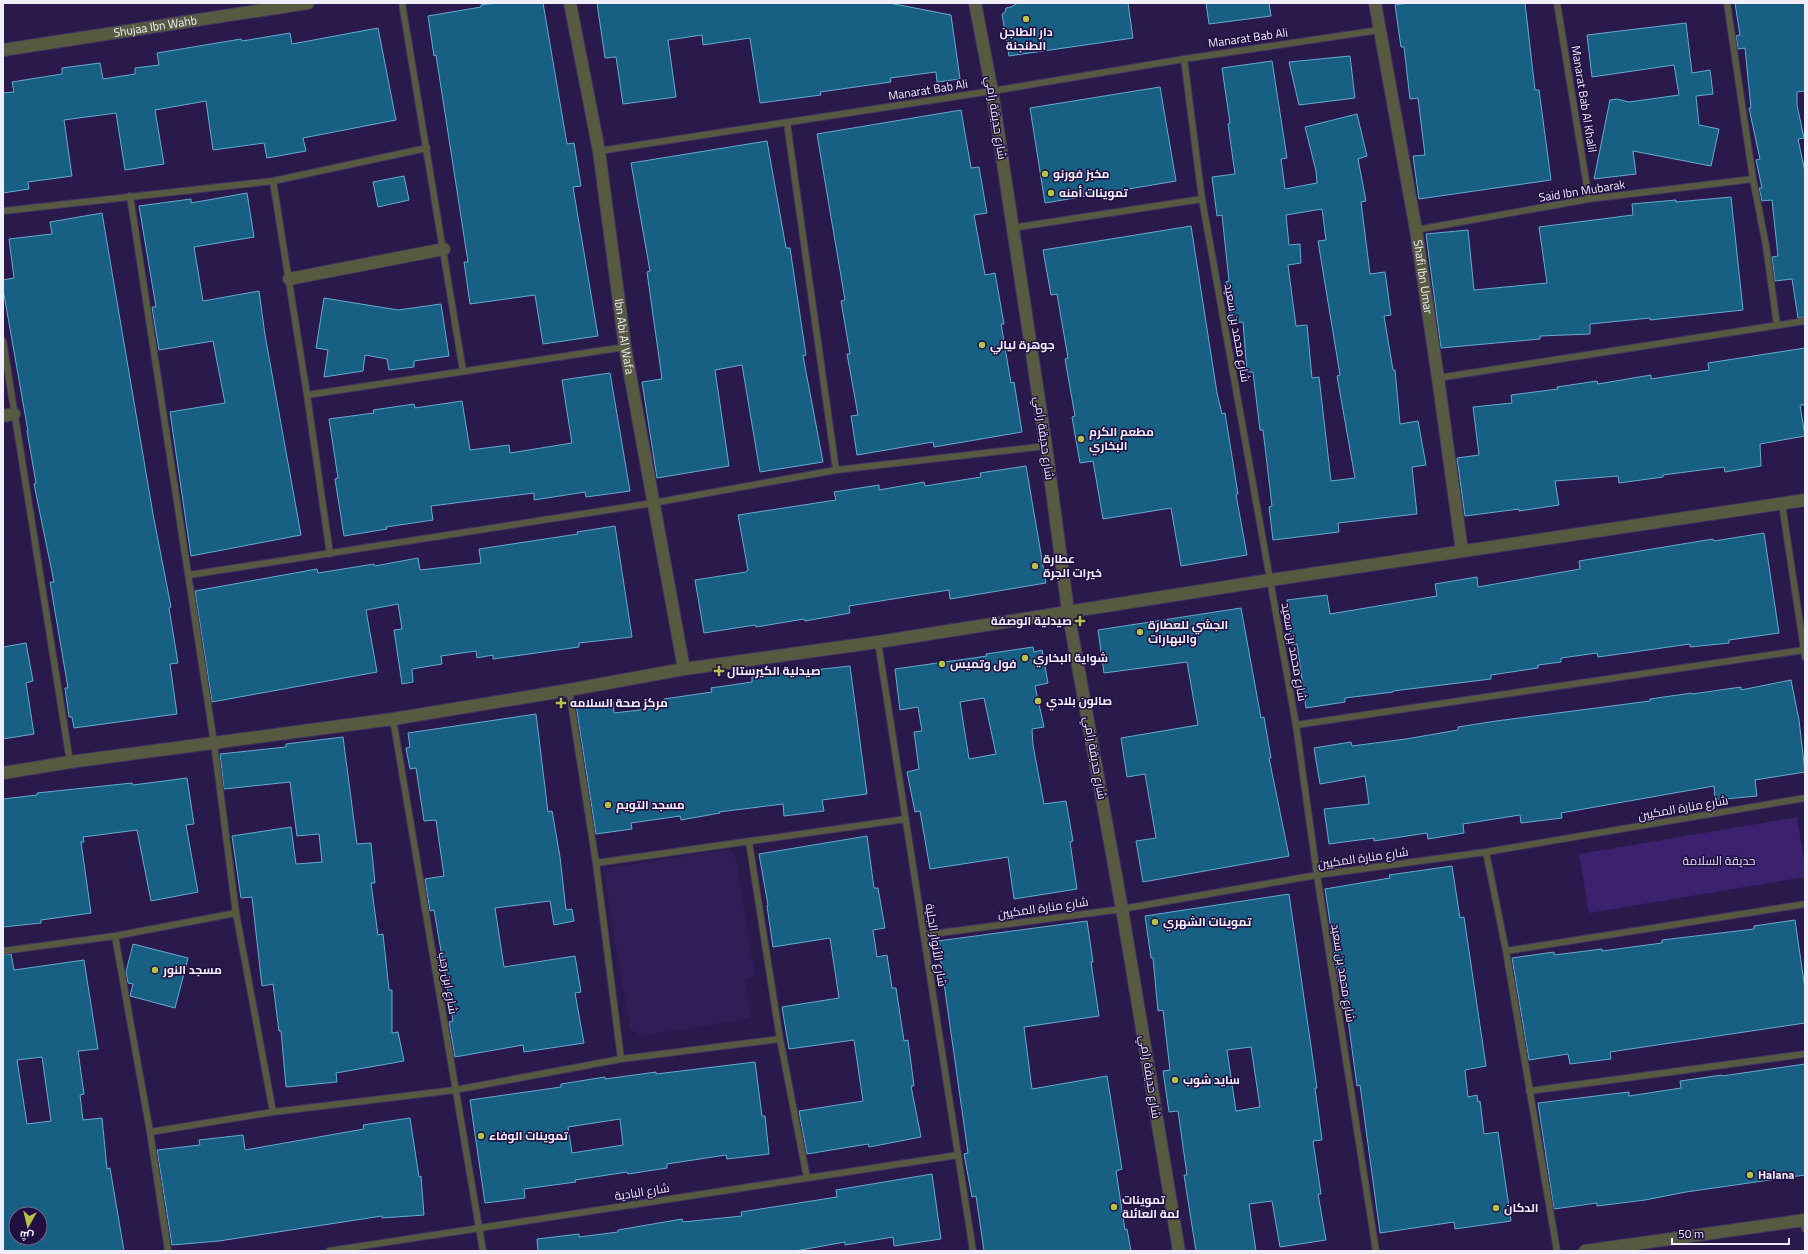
<svg xmlns="http://www.w3.org/2000/svg" width="1808" height="1254" viewBox="0 0 1808 1254" font-family="'Titillium Web',Cairo,sans-serif">
	<rect width="100%" height="100%" fill="#2a194b"/>
	<path fill="#311e57" d="M 727,849 L 735,854 L 755,977 L 745,979 L 751,1018 L 641,1036 L 630,1029 L 603,869 Z"/>
	<path fill="#3c216e" d="M 1797,817 L 1805,866 L 1805,877 L 1589,913 L 1579,854 Z"/>
	<path fill="#186083" stroke="#67aad0" fill-rule="evenodd" d="M 495,3 L 543,3 L 567,144 L 574,143 L 581,186 L 573,187 L 598,336 L 543,344 L 535,295 L 470,304 L 464,262 L 468,262 L 436,55 L 434,56 L 428,16 L 481,7 L 481,5 Z
		M 597,3 L 889,3 L 951,15 L 960,79 L 937,82 L 936,72 L 890,78 L 891,82 L 820,92 L 821,95 L 760,103 L 750,38 L 703,45 L 702,35 L 668,40 L 676,97 L 623,104 L 616,57 L 605,58 Z
		M 1018,3 L 1128,3 L 1133,38 L 1009,56 L 1002,14 L 1005,12 L 1006,8 L 1011,7 Z
		M 1206,3 L 1269,3 L 1271,16 L 1209,24 Z
		M 1407,3 L 1525,3 L 1535,90 L 1539,90 L 1551,180 L 1419,199 L 1413,156 L 1425,155 L 1418,98 L 1410,99 L 1404,47 L 1401,47 L 1395,5 Z
		M 1735,3 L 1805,3 L 1805,91 L 1797,92 L 1797,105 L 1804,138 L 1798,139 L 1805,172 L 1805,317 L 1798,318 L 1792,279 L 1775,281 L 1772,257 L 1778,256 L 1772,200 L 1762,201 L 1759,188 L 1762,188 L 1756,160 L 1760,159 L 1749,108 L 1751,108 L 1745,48 L 1738,49 L 1736,36 L 1740,35 Z
		M 1686,23 L 1692,73 L 1710,70 L 1713,94 L 1696,96 L 1699,125 L 1719,129 L 1711,166 L 1633,151 L 1636,174 L 1594,179 L 1610,100 L 1617,99 L 1629,102 L 1679,95 L 1674,65 L 1592,77 L 1587,35 Z
		M 378,28 L 396,120 L 303,138 L 306,151 L 267,158 L 264,143 L 213,150 L 206,101 L 155,110 L 164,164 L 125,170 L 116,113 L 64,120 L 72,176 L 28,182 L 29,189 L 3,193 L 3,93 L 14,92 L 12,82 L 62,74 L 62,68 L 100,63 L 103,79 L 135,74 L 135,68 L 159,65 L 157,53 L 241,39 L 242,41 L 290,33 L 292,44 Z
		M 1350,56 L 1355,98 L 1299,105 L 1289,62 Z
		M 1272,61 L 1287,158 L 1281,159 L 1285,189 L 1317,183 L 1316,171 L 1305,127 L 1357,114 L 1367,156 L 1358,159 L 1366,201 L 1361,202 L 1370,274 L 1385,272 L 1391,315 L 1384,316 L 1393,370 L 1395,370 L 1400,424 L 1418,421 L 1426,465 L 1412,467 L 1417,514 L 1338,523 L 1339,532 L 1273,540 L 1269,507 L 1272,506 L 1263,430 L 1260,430 L 1253,372 L 1247,372 L 1243,322 L 1231,323 L 1226,282 L 1229,281 L 1222,215 L 1217,216 L 1212,177 L 1235,174 L 1228,124 L 1230,123 L 1222,68 ZM 1322,209 L 1326,240 L 1318,241 L 1340,375 L 1337,376 L 1355,478 L 1331,481 L 1319,377 L 1312,378 L 1307,325 L 1296,326 L 1288,265 L 1301,263 L 1300,244 L 1289,245 L 1286,215 Z
		M 1160,87 L 1176,181 L 1045,203 L 1030,108 Z
		M 961,110 L 971,168 L 979,167 L 987,213 L 974,215 L 985,275 L 995,273 L 1004,324 L 1001,324 L 1011,383 L 1014,382 L 1022,432 L 934,447 L 933,442 L 857,455 L 851,416 L 858,415 L 847,354 L 850,354 L 841,301 L 845,300 L 817,134 Z
		M 767,141 L 786,248 L 790,248 L 806,355 L 803,356 L 823,462 L 760,472 L 742,365 L 715,370 L 729,466 L 657,478 L 642,382 L 662,379 L 647,272 L 650,271 L 631,163 Z
		M 404,176 L 409,200 L 378,207 L 373,182 Z
		M 247,193 L 254,237 L 194,247 L 203,301 L 259,291 L 265,335 L 301,535 L 191,556 L 170,412 L 225,403 L 213,341 L 159,350 L 152,307 L 156,307 L 139,206 L 191,199 L 191,203 Z
		M 1731,197 L 1743,310 L 1650,320 L 1650,318 L 1590,324 L 1590,334 L 1540,336 L 1540,339 L 1441,348 L 1426,234 L 1468,230 L 1474,290 L 1547,283 L 1539,227 L 1633,215 L 1632,204 L 1676,200 L 1676,202 Z
		M 102,213 L 153,514 L 171,607 L 169,608 L 178,663 L 170,664 L 177,714 L 74,728 L 72,717 L 69,717 L 65,688 L 68,688 L 50,582 L 54,582 L 34,484 L 36,483 L 27,431 L 28,431 L 3,289 L 3,280 L 14,278 L 9,239 L 52,234 L 50,222 Z
		M 1191,226 L 1217,393 L 1222,414 L 1225,413 L 1238,494 L 1236,495 L 1247,555 L 1181,566 L 1171,508 L 1103,519 L 1093,461 L 1080,463 L 1072,417 L 1075,416 L 1065,359 L 1068,358 L 1057,294 L 1051,295 L 1043,250 Z
		M 324,298 L 398,310 L 441,304 L 449,356 L 414,361 L 414,367 L 389,370 L 387,359 L 365,355 L 363,371 L 324,377 L 328,350 L 316,348 Z
		M 1805,348 L 1805,405 L 1800,405 L 1805,436 L 1760,444 L 1761,466 L 1725,472 L 1724,467 L 1663,475 L 1663,477 L 1619,483 L 1618,476 L 1555,481 L 1559,505 L 1519,511 L 1519,509 L 1465,516 L 1457,458 L 1479,455 L 1473,407 L 1512,403 L 1511,395 L 1558,389 L 1557,387 L 1597,381 L 1598,384 L 1651,375 L 1651,379 L 1709,370 L 1708,363 Z
		M 610,373 L 630,491 L 586,497 L 585,492 L 534,500 L 534,493 L 431,506 L 433,520 L 386,527 L 387,529 L 344,536 L 335,479 L 338,478 L 329,419 L 374,413 L 373,410 L 414,404 L 415,408 L 462,401 L 470,450 L 509,445 L 510,453 L 572,443 L 562,380 Z
		M 1026,466 L 1046,583 L 950,599 L 949,590 L 849,606 L 850,613 L 805,621 L 804,619 L 756,627 L 755,625 L 704,633 L 695,580 L 746,572 L 748,570 L 738,515 L 836,500 L 834,492 L 879,485 L 879,490 L 924,482 L 925,486 L 981,477 L 980,473 Z
		M 615,526 L 632,637 L 579,643 L 579,647 L 493,659 L 493,655 L 477,658 L 476,651 L 441,656 L 442,664 L 412,669 L 413,682 L 402,684 L 394,630 L 402,629 L 398,604 L 366,610 L 377,672 L 212,702 L 195,591 L 317,569 L 318,573 L 374,564 L 375,566 L 418,558 L 420,570 L 481,563 L 479,549 L 578,534 L 577,532 Z
		M 1764,533 L 1779,633 L 1729,640 L 1729,643 L 1690,647 L 1690,644 L 1598,657 L 1597,653 L 1561,658 L 1561,662 L 1538,665 L 1538,668 L 1491,675 L 1491,679 L 1393,691 L 1393,692 L 1345,698 L 1345,702 L 1306,708 L 1297,644 L 1292,645 L 1287,600 L 1327,595 L 1330,614 L 1437,596 L 1435,584 L 1477,577 L 1478,587 L 1580,569 L 1579,561 L 1713,539 L 1714,541 Z
		M 1241,608 L 1261,718 L 1264,717 L 1271,758 L 1269,758 L 1289,856 L 1143,882 L 1136,841 L 1156,838 L 1145,774 L 1127,777 L 1121,738 L 1198,725 L 1187,662 L 1104,673 L 1098,630 Z
		M 26,643 L 33,681 L 26,683 L 34,734 L 3,739 L 3,647 Z
		M 1033,647 L 1034,652 L 1042,650 L 1048,683 L 1035,686 L 1044,727 L 1032,729 L 1033,745 L 1044,804 L 1066,801 L 1073,841 L 1070,842 L 1077,889 L 1014,899 L 1008,857 L 930,869 L 920,811 L 915,812 L 907,772 L 919,769 L 914,732 L 922,731 L 918,707 L 900,710 L 895,669 L 987,656 L 986,654 ZM 984,698 L 996,754 L 969,759 L 960,702 Z
		M 850,666 L 867,794 L 822,800 L 824,811 L 784,816 L 783,804 L 719,812 L 720,813 L 681,820 L 680,816 L 631,823 L 632,829 L 596,834 L 576,705 L 613,701 L 614,713 L 665,707 L 664,699 L 712,692 L 711,688 L 752,682 L 752,677 Z
		M 1791,680 L 1799,720 L 1805,772 L 1755,780 L 1757,796 L 1715,800 L 1714,786 L 1561,813 L 1562,818 L 1521,823 L 1520,815 L 1463,824 L 1464,833 L 1428,839 L 1427,833 L 1374,841 L 1374,838 L 1329,844 L 1324,809 L 1369,804 L 1365,776 L 1320,784 L 1314,748 L 1351,742 L 1352,746 L 1406,739 L 1458,730 L 1458,727 L 1496,721 L 1650,701 L 1650,699 L 1692,693 L 1692,694 L 1741,687 L 1741,690 Z
		M 536,714 L 548,812 L 552,811 L 560,857 L 566,910 L 572,909 L 574,921 L 554,925 L 550,901 L 495,908 L 504,967 L 575,956 L 581,992 L 575,993 L 584,1043 L 524,1052 L 523,1045 L 455,1057 L 449,1022 L 453,1021 L 434,910 L 430,911 L 425,879 L 444,876 L 436,820 L 424,821 L 416,768 L 410,769 L 406,748 L 410,747 L 408,733 Z
		M 343,737 L 357,844 L 371,843 L 375,883 L 371,883 L 378,935 L 383,934 L 389,990 L 392,990 L 392,1033 L 398,1032 L 404,1061 L 336,1073 L 337,1082 L 286,1087 L 281,1031 L 279,1031 L 273,984 L 262,986 L 252,897 L 241,898 L 232,836 L 291,827 L 296,864 L 322,862 L 319,834 L 297,836 L 290,782 L 224,789 L 220,754 L 286,747 L 286,744 Z
		M 187,778 L 194,824 L 186,825 L 198,892 L 151,901 L 137,830 L 83,837 L 84,842 L 81,842 L 91,913 L 41,920 L 41,923 L 3,927 L 3,799 L 37,795 L 37,793 L 132,783 L 133,785 Z
		M 867,836 L 874,888 L 878,888 L 885,928 L 873,930 L 877,957 L 887,955 L 892,988 L 896,988 L 904,1041 L 908,1040 L 914,1086 L 911,1086 L 921,1137 L 869,1147 L 868,1144 L 807,1154 L 799,1111 L 863,1101 L 854,1040 L 789,1049 L 782,1007 L 839,998 L 830,938 L 773,947 L 767,906 L 768,905 L 759,854 Z
		M 1452,866 L 1460,918 L 1464,917 L 1486,1066 L 1465,1070 L 1468,1097 L 1477,1095 L 1478,1102 L 1480,1101 L 1484,1134 L 1498,1132 L 1511,1221 L 1455,1229 L 1454,1222 L 1380,1233 L 1360,1085 L 1357,1086 L 1343,982 L 1339,982 L 1325,889 L 1390,878 L 1389,875 Z
		M 1289,894 L 1317,1088 L 1315,1088 L 1322,1140 L 1313,1141 L 1321,1194 L 1318,1194 L 1326,1240 L 1280,1247 L 1272,1201 L 1249,1204 L 1256,1251 L 1196,1251 L 1184,1175 L 1187,1175 L 1178,1111 L 1169,1112 L 1163,1071 L 1170,1070 L 1163,1010 L 1158,1011 L 1153,958 L 1151,958 L 1145,916 ZM 1251,1047 L 1260,1107 L 1236,1111 L 1227,1050 Z
		M 1795,920 L 1805,989 L 1805,1023 L 1610,1052 L 1611,1059 L 1570,1064 L 1568,1054 L 1529,1060 L 1512,958 L 1554,952 L 1554,955 L 1602,949 L 1602,951 L 1662,943 L 1662,940 L 1754,929 L 1754,926 Z
		M 1087,921 L 1093,962 L 1091,962 L 1099,1016 L 1024,1027 L 1032,1089 L 1107,1076 L 1122,1169 L 1116,1171 L 1125,1230 L 1127,1229 L 1131,1251 L 984,1251 L 976,1196 L 972,1197 L 964,1154 L 968,1153 L 938,941 Z
		M 133,944 L 188,958 L 175,1008 L 130,996 L 133,984 L 128,983 L 126,972 Z
		M 11,954 L 14,970 L 84,960 L 98,1049 L 78,1051 L 84,1094 L 80,1095 L 83,1120 L 102,1118 L 107,1169 L 110,1168 L 124,1251 L 3,1251 L 3,955 ZM 42,1057 L 51,1121 L 27,1124 L 17,1060 ZM 16,1214 L 40,1214 L 40,1238 L 16,1238 Z
		M 755,1062 L 762,1116 L 765,1116 L 769,1154 L 727,1159 L 726,1155 L 667,1164 L 667,1168 L 628,1174 L 627,1172 L 575,1180 L 576,1182 L 524,1189 L 525,1198 L 485,1203 L 470,1100 L 561,1087 L 561,1084 L 605,1077 L 605,1079 L 656,1072 L 656,1074 ZM 620,1119 L 623,1145 L 572,1153 L 568,1127 Z
		M 1805,1064 L 1805,1175 L 1686,1192 L 1645,1200 L 1597,1206 L 1597,1203 L 1554,1209 L 1538,1103 L 1629,1092 L 1629,1096 L 1681,1088 L 1680,1081 L 1722,1075 L 1722,1076 Z
		M 410,1118 L 419,1177 L 421,1176 L 424,1215 L 382,1218 L 382,1216 L 219,1241 L 172,1245 L 157,1150 L 200,1145 L 199,1140 L 243,1135 L 245,1150 L 364,1129 L 363,1125 Z
		M 932,1174 L 941,1239 L 894,1246 L 893,1237 L 845,1245 L 845,1242 L 795,1251 L 538,1251 L 537,1239 L 579,1234 L 579,1237 L 618,1232 L 618,1230 L 682,1219 L 683,1222 L 742,1216 L 741,1212 L 837,1197 L 836,1190 Z"/>
	<g fill="none" stroke-linecap="round" stroke-linejoin="round">
		<g stroke="#423360" stroke-width="8">
			<path id="service" d="M 402,3 L 463,371
				M 1557,3 L 1589,199
				M 1727,3 L 1753,179 L 1766,246 L 1777,325
				M 1184,59 L 1202,199 L 1296,725 L 1317,875 L 1376,1251
				M 787,123 L 836,470
				M 599,151 L 992,91 L 1184,59 L 1379,30
				M 273,181 L 307,395 L 330,554
				M 130,196 L 214,743 L 236,913 L 273,1112
				M 3,211 L 273,181 L 427,148
				M 1012,228 L 1202,199
				M 1416,230 L 1589,199 L 1753,179
				M 3,341 L 70,762
				M 1438,378 L 1805,321
				M 307,395 L 625,347
				M 1782,504 L 1805,657
				M 189,575 L 653,503 L 836,470 L 1046,446
				M 878,642 L 973,1251
				M 569,690 L 596,863 L 621,1059
				M 393,719 L 483,1251
				M 1296,725 L 1804,650
				M 749,842 L 780,1039 L 807,1178
				M 1486,852 L 1506,951 L 1557,1251
				M 596,863 L 906,819
				M 924,935 L 1122,909 L 1317,875 L 1486,852 L 1805,798
				M 115,936 L 150,1132 L 168,1251
				M 3,951 L 115,936 L 236,913
				M 1506,951 L 1805,904
				M 1529,1091 L 1805,1054
				M 150,1132 L 273,1112 L 455,1090 L 621,1059 L 780,1039
				M 1803,1221 L 1805,1229
				M 329,1251 L 958,1155"/>
		</g>
		<g stroke="#423360" stroke-width="14">
			<g id="minor">
				<path id="s1" d="M 570,3 L 599,151 L 625,347 L 684,669"/>
				<path id="s2" d="M 1375,3 L 1416,230 L 1438,378 L 1462,551"/>
				<path d="M 289,279 L 444,249"/>
				<path d="M 3,416 L 14,414"/>
				<path d="M 3,773 L 70,762 L 393,719 L 569,690 L 684,669 L 878,642 L 1270,580 L 1805,500"/>
			</g>
		</g>
		<g stroke="#423360" stroke-width="14">
			<g id="tertiary">
				<path d="M 975,3 L 992,91 L 1046,446 L 1068,611 L 1122,909 L 1179,1251"/>
				<path id="s3" d="M 3,50 L 308,3"/>
				<path d="M 1585,1251 L 1805,1220"/>
			</g>
		</g>
		<use href="#service" stroke="#565a41" stroke-width="6"/>
		<use href="#minor" stroke="#565a41" stroke-width="12"/>
		<use href="#tertiary" stroke="#565a41" stroke-width="12"/>
	</g>
	<g fill="#b5c249" stroke="#200f40" stroke-width="1.5">
		<circle cx="1026" cy="19" r="4"/>
		<circle cx="1045" cy="174" r="4"/>
		<circle cx="1051" cy="193" r="4"/>
		<circle cx="982" cy="345" r="4"/>
		<circle cx="1081" cy="439" r="4"/>
		<circle cx="1035" cy="566" r="4"/>
		<path d="M1078 615h4v4h4v4h-4v4h-4v-4h-4v-4h4z"/>
		<circle cx="1140" cy="632" r="4"/>
		<circle cx="1025" cy="658" r="4"/>
		<circle cx="942" cy="664" r="4"/>
		<path d="M717 665h4v4h4v4h-4v4h-4v-4h-4v-4h4z"/>
		<circle cx="1038" cy="701" r="4"/>
		<path d="M559 697h4v4h4v4h-4v4h-4v-4h-4v-4h4z"/>
		<circle cx="608" cy="805" r="4"/>
		<circle cx="1155" cy="922" r="4"/>
		<circle cx="155" cy="970" r="4"/>
		<circle cx="1175" cy="1080" r="4"/>
		<circle cx="481" cy="1136" r="4"/>
		<circle cx="1750" cy="1175" r="4"/>
		<circle cx="1114" cy="1207" r="4"/>
		<circle cx="1496" cy="1208" r="4"/>
	</g>
	<g text-anchor="middle" stroke-width="3" stroke-linejoin="round" paint-order="stroke">
		<g font-size="12" fill="#f0eefb" stroke="#200f40">
			<text dy="4" stroke="none"><textPath href="#s3" startOffset="154">Shujaa Ibn Wahb</textPath></text>
			<text transform="translate(1248 38) rotate(-8)" y="4">Manarat Bab Ali</text>
			<text transform="translate(928 90) rotate(-9)" y="4">Manarat Bab Ali</text>
			<text transform="translate(1584 99) rotate(81)" y="4">Manarat Bab Al Khalil</text>
			<text transform="translate(996 118) rotate(81)" y="4">شارع حديقة رامي</text>
			<text transform="translate(1582 191) rotate(-9)" y="4">Said Ibn Mubarak</text>
			<text dy="4" stroke="none"><textPath href="#s2" startOffset="278">Shafi Ibn Umar</textPath></text>
			<text transform="translate(1237 333) rotate(80)" y="4">شارع محمد بن سعيد</text>
			<text dy="4" stroke="none"><textPath href="#s1" startOffset="338">Ibn Abi Al Wafa</textPath></text>
			<text transform="translate(1044 438) rotate(82)" y="4">شارع حديقة رامي</text>
			<text transform="translate(1294 652) rotate(80)" y="4">شارع محمد بن سعيد</text>
			<text transform="translate(1095 758) rotate(80)" y="4">شارع حديقة رامي</text>
			<text transform="translate(1683 808) rotate(-10)" y="4">شارع منارة المكيين</text>
			<text transform="translate(1363 858) rotate(-8)" y="4">شارع منارة المكيين</text>
			<text transform="translate(1043 908) rotate(-8)" y="4">شارع منارة المكيين</text>
			<text transform="translate(936 945) rotate(81)" y="4">شارع الأنوار الجلية</text>
			<text transform="translate(1343 973) rotate(81)" y="4">شارع محمد بن سعيد</text>
			<text transform="translate(448 983) rotate(80)" y="4">شارع ابن رجب</text>
			<text transform="translate(1150 1077) rotate(81)" y="4">شارع حديقة رامي</text>
			<text transform="translate(642 1192) rotate(-9)" y="4">شارع البادية</text>
		</g>
		<g font-size="12" font-weight="bold" fill="#f0eefb" stroke="#200f40" text-anchor="start">
			<text x="1026" y="36" text-anchor="middle">دار الطاجن<tspan x="1026" dy="14">الطنجنة</tspan></text>
			<text x="1053" y="178">مخبز فورنو</text>
			<text x="1059" y="197">تموينات أمنه</text>
			<text x="990" y="349">جوهرة ليالي</text>
			<text x="1089" y="436">مطعم الكرم<tspan x="1089" dy="14">البخاري</tspan></text>
			<text x="1043" y="563">عطارة<tspan x="1043" dy="14">خيرات الجرة</tspan></text>
			<text x="1072" y="625" text-anchor="end">صيدلية الوصفة</text>
			<text x="1148" y="629">الجشي للعطارة<tspan x="1148" dy="14">والبهارات</tspan></text>
			<text x="1033" y="662">شواية البخاري</text>
			<text x="950" y="668">فول وتميس</text>
			<text x="727" y="675">صيدلية الكيرستال</text>
			<text x="1046" y="705">صالون بلادي</text>
			<text x="570" y="707">مركز صحة السلامه</text>
			<text x="616" y="809">مسجد التويم</text>
			<text x="1163" y="926">تموينات الشهري</text>
			<text x="163" y="974">مسجد النور</text>
			<text x="1183" y="1084">سايد شوب</text>
			<text x="489" y="1140">تموينات الوفاء</text>
			<text x="1758" y="1179">Halana</text>
			<text x="1122" y="1204">تموينات<tspan x="1122" dy="14">لمة العائلة</tspan></text>
			<text x="1504" y="1212">الدكان</text>
		</g>
		<g font-size="12" fill="#e3def8" stroke="#200f40">
			<text x="1719" y="865">حديقة السلامة</text>
		</g>
	</g>
	<rect width="1808" height="1254" fill="none" stroke="#f0eefb" stroke-width="8"/>
	<g transform="translate(28 1226) rotate(188)"><circle r="19" fill="#200f40" stroke="#73688b"/>
	<path d="M0-3L7 15L0 10L-7 15Z" fill="#b5c249"/>
	<text y="-6" font-size="11" font-weight="bold" text-anchor="middle" fill="#f0eefb">ش</text>
	</g>
	<path d="M1672 1238v6h117v-6" fill="none" stroke="#f0eefb" stroke-width="2"/>
	<text x="1678" y="1238" font-size="12" fill="#f0eefb" stroke="#200f40" stroke-width="3" paint-order="stroke">50 m</text>
</svg>
